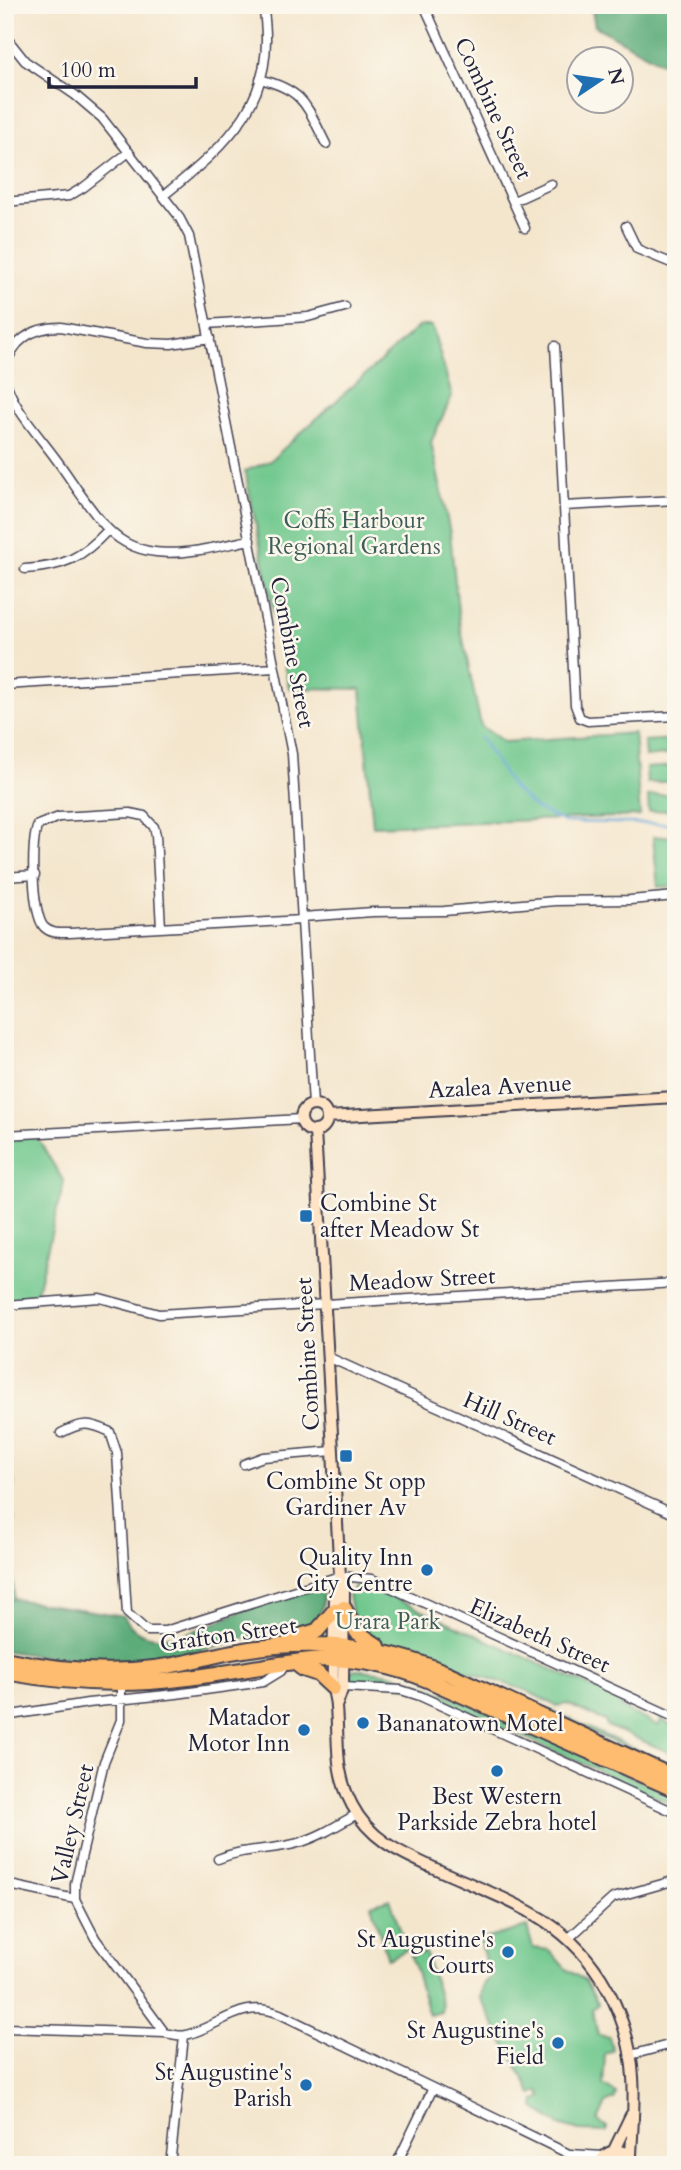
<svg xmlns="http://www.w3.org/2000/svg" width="681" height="2170" viewBox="0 0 681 2170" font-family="Cardo,serif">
	<rect width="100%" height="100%" fill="#fbf7ec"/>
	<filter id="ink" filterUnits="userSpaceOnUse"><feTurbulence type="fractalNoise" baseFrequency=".0143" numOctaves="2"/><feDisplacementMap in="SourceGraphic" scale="14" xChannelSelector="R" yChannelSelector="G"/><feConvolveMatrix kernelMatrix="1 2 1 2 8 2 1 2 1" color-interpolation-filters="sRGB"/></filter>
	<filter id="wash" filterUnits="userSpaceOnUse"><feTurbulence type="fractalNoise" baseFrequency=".00686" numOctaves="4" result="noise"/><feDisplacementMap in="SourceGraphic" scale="28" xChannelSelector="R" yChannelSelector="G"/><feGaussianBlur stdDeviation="1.57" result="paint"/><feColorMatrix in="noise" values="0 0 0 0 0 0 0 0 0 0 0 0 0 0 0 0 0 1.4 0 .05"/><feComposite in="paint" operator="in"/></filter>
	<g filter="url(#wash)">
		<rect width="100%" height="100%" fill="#f4e6cd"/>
		<path fill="#71c88e" stroke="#4a7564" stroke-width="2" d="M 419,326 L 432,326 L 452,396 L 431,442 L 450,533 L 459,620 L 481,726 L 504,742 L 634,733 L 640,816 L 373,826 L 361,689 L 289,688 L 245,471 L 270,461 Z
			M 676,739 L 676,754 L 645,757 L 644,741 Z
			M 676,766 L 676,781 L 647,783 L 646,768 Z
			M 676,794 L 676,809 L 649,812 L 648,796 Z
			M 676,836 L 676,886 L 658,887 L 653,837 Z
			M 35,1134 L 64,1182 L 34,1303 L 5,1305 L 5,1135 Z
			M 5,1427 L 14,1483 L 11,1501 L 14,1520 L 10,1531 L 14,1599 L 5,1600 Z
			M 362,1586 L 368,1586 L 622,1701 L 622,1708 L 658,1726 L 662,1719 L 676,1730 L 676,1755 L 607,1726 L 605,1721 L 567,1704 L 556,1706 L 525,1690 L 377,1642 C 357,1627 352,1620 348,1595 L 354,1588 Z
			M 357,1669 L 390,1674 L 423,1684 L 676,1797 L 676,1806 L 415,1688 L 393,1683 L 348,1681 L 346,1678 L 352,1670 Z
			M 485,1684 L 508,1691 L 665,1763 L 674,1765 L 676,1771 Z
			M 390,1899 L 407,1950 L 388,1959 L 371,1905 Z
			M 527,1927 L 533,1948 L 549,1950 L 565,1968 L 585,1981 L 598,2004 L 592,2009 L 598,2035 L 609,2037 L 613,2050 L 605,2054 L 603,2085 L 616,2093 L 615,2098 L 606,2103 L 598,2121 L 607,2127 L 607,2132 L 579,2131 L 559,2125 L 534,2107 L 535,2101 L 542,2097 L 539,2091 L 532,2094 L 480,1998 L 482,1985 L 492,1976 L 489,1969 L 487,1969 L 480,1940 Z
			M 425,1952 L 442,2006 L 441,2012 L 429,2015 L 411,1956 Z"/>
		<path fill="#5cac79" stroke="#3f675a" stroke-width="2" d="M 591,5 L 676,5 L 676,71 L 595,26 Z
			M 321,1587 C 326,1604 322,1612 312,1626 L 242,1639 L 158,1662 L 56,1658 L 5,1651 L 5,1600 L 14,1599 L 124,1616 C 146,1661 215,1622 247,1609 C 270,1600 297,1589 321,1587 Z"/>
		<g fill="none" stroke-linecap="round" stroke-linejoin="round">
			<path stroke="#64a6d8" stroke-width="2.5" d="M 480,737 L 512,787 L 536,809 L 565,822 L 676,824"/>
		</g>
	</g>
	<g filter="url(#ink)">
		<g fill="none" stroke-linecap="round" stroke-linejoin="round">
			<g stroke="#423f51" stroke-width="11">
				<path id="street" d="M 424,5 L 525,228
					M 5,36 L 25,61 L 75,95 L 102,118 L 178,215 L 189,236 L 292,754 L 313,1105
					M 260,79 C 305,91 306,105 326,144
					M 163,196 C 230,142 279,100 263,5
					M 514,201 L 551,184
					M 5,202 L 69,196 L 84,187 L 129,152
					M 626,226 L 637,249 L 676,265
					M 207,324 L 308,317 L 345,307
					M 555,346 L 575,705 L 580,718 L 588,721 L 676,716
					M 5,370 C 11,341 32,327 61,327 L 147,343 L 171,344 L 210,338
					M 5,378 C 12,408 38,434 56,459 C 73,482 88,508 107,528 C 145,569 203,549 250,540
					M 564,506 L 676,500
					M 25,569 C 63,567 82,558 108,530
					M 5,685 L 275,668
					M 5,877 L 35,875
					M 302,917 L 373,912 L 444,911 L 555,901 L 630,900 L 676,896
					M 161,928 L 156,835 L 154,827 L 144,816 L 130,813 L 59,817 L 38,825 C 30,840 32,914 44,927 C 51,934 60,933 70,933 L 302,920
					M 5,1135 L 302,1119
					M 5,1305 L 100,1298 L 159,1314 L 676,1283
					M 328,1357 L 676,1515
					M 61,1433 C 82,1422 89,1422 110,1432 L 117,1453 L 127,1613 L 147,1631 L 165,1631 L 340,1576 L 372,1579 L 676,1718
					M 244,1464 L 263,1457 L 333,1451
					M 121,1683 L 121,1720 L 104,1762 L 75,1884 L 75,1899 L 95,1938 L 165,2033
					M 343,1687 L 401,1690 L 420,1696 L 676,1813
					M 5,1716 L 88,1703 L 176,1694 L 263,1682 L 281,1671 L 286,1663
					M 218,1859 C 247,1847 270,1851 298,1843 C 319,1837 338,1825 357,1814
					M 5,1884 L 75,1899
					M 568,1939 L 613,1898 L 676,1880
					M 5,2028 L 165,2033 C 171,2034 180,2037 186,2035 C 221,2026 242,1998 280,2014 L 567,2153 L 584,2165
					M 631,2055 L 676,2043
					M 570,2154 L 603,2156
					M 170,2165 L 184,2036
					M 396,2165 L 433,2088"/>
			</g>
			<g stroke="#423f51" stroke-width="14">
				<path id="secondary" d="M301 1118a13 13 0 1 1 26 0a13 13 0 1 1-26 0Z
					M 327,1117 L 676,1097
					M 315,1131 L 340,1576 L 344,1589 L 343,1687 L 337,1704
					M 340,1576 L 335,1590 C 335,1622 332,1654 333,1686 C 333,1693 336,1700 336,1707 C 339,1743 334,1771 352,1805 C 370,1840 401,1853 434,1868 C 471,1885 511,1899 545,1921 C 597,1955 629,2014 633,2077 C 635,2103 632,2130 631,2156
					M 614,2150 L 631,2115
					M 599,2165 C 604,2152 614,2148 627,2153 L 635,2165"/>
			</g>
			<g stroke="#423f51" stroke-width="18">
				<path id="highway" d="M 344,1608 L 357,1632 L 378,1646
					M 290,1639 L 317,1631 L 335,1610
					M 5,1659 C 53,1669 105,1674 154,1668 C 180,1665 206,1657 232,1652 C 306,1638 377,1643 447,1673 L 676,1778
					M 294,1662 L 303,1669 L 318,1674 L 333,1688
					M 5,1672 C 54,1681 101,1685 150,1682 C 208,1678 264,1664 321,1659 C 359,1659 395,1666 430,1681 L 676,1790"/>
			</g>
			<use href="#street" stroke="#fff" stroke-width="8"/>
			<use href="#secondary" stroke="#fee4c5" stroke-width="10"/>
			<use href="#highway" stroke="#fdbc6f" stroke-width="14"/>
		</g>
	</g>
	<g fill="#1f6fb2" stroke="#fbf7ec" stroke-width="2.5">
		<rect x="299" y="1209" width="14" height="14" rx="3.5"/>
		<rect x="339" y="1449" width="14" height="14" rx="3.5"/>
		<circle cx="427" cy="1570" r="7"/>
		<circle cx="363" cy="1723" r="7"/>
		<circle cx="304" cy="1730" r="7"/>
		<circle cx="497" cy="1771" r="7"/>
		<circle cx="508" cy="1952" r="7"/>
		<circle cx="558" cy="2043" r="7"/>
		<circle cx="306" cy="2085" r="7"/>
	</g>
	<g text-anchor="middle" stroke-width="5" stroke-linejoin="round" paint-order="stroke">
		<g font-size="23" fill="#22223b" stroke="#fbf7ec">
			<text transform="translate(494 108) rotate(65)" y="8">Combine Street</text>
			<text transform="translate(293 652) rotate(79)" y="8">Combine Street</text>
			<text transform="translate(500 1086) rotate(-3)" y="8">Azalea Avenue</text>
			<text transform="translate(422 1279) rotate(-3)" y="8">Meadow Street</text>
			<text transform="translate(307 1354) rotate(-93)" y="8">Combine Street</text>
			<text transform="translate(510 1418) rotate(24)" y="8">Hill Street</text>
			<text transform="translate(228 1634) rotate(-8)" y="8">Grafton Street</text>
			<text transform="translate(540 1635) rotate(24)" y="8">Elizabeth Street</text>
			<text transform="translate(72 1824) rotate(-77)" y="8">Valley Street</text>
		</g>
		<g font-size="23" fill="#3e5c58" stroke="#fbf7ec">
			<text x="354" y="528">Coffs Harbour<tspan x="354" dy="26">Regional Gardens</tspan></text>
			<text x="388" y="1629">Urara Park</text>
		</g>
		<g font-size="23" fill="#22223b" stroke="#fbf7ec" text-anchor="end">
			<text x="320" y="1211" text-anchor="start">Combine St<tspan x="320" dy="26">after Meadow St</tspan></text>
			<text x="346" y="1489" text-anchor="middle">Combine St opp<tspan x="346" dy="26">Gardiner Av</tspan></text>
			<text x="413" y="1565">Quality Inn<tspan x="413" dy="26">City Centre</tspan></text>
			<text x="290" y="1725">Matador<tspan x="290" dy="26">Motor Inn</tspan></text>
			<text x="377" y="1731" text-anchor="start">Bananatown Motel</text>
			<text x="497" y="1804" text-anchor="middle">Best Western<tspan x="497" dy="26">Parkside Zebra hotel</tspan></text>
			<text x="494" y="1947">St Augustine's<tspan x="494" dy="26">Courts</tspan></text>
			<text x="544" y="2038">St Augustine's<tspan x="544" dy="26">Field</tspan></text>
			<text x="292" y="2080">St Augustine's<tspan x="292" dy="26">Parish</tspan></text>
		</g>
	</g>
	<rect width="681" height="2170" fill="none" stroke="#fbf7ec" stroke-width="28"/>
	<g transform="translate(600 80) rotate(77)"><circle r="33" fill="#fbf7ec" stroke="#a4a2a5" stroke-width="2"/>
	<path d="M0-5L12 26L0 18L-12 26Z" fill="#1f6fb2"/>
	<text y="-10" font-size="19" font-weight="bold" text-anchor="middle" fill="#22223b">N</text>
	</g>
	<path d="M49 77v10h147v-10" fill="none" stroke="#22223b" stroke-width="3.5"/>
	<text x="60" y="77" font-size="21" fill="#22223b" stroke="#fbf7ec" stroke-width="5" paint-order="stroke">100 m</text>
</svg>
